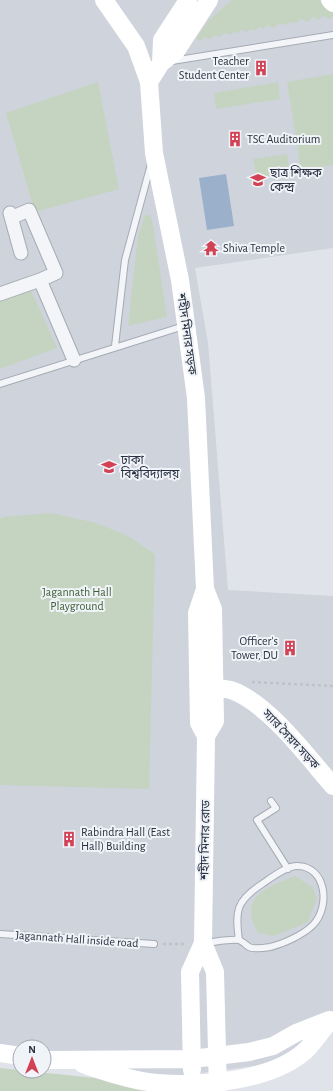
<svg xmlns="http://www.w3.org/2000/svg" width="333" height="1091" viewBox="0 0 333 1091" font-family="'Alegreya Sans','Noto Sans Bengali',sans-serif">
	<rect width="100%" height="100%" fill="#e0e4ea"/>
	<path fill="#ced3dc" d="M 0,0 L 324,0 L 333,9 L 333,248 L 195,268 L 208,343 L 228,590 L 333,596 L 333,1020 L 276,1063 L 186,1075 L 155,1075 L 44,1063 L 44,1047 L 20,1047 L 0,1057 Z"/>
	<path fill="#c5d4c1" d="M 232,0 L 319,0 L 333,13 L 333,15 L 330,19 L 323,16 L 318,20 L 313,17 L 307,22 L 301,19 L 296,23 L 290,22 L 285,25 L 279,23 L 274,28 L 267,25 L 264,29 L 258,27 L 256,31 L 250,29 L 247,32 L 242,30 L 238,33 L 233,32 L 231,35 L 224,33 L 220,37 L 215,35 L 210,39 L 205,37 L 201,41 L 196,39 L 209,20 Z
		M 333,74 L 333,165 L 301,170 L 287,82 Z
		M 98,82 L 119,189 L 35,212 L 6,113 Z
		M 278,82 L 280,99 L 216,109 L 214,93 Z
		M 287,154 L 290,173 L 257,178 L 253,159 Z
		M 145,215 L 149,215 L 152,219 L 167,317 L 128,326 L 138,236 Z
		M 31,290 L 57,348 L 0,369 L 0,301 Z
		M 51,513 L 96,523 L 128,536 L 155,554 L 149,789 L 0,785 L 0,519 L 3,517 Z
		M 295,876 L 312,887 L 317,898 L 308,922 L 274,936 L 258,933 C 237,897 267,887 295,876 Z
		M 0,1068 L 189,1088 L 189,1091 L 0,1091 Z"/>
	<path fill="#9bb0cb" d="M 226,174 L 234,226 L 207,230 L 199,178 Z"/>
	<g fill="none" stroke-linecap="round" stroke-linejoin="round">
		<g stroke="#a5abb4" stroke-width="8">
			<path id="lane" d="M 172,61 L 333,35
				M 115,346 L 125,260 L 151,164
				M 0,384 L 184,326
				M 271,801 L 276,808 L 257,820 L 288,869
				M 0,934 L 154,944
				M 205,943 C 215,942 229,939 239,940 C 242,941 246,945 249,947 C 253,949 264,948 270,947 C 283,944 303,935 313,925 C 331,906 326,866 297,866 C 286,866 271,878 262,884 C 236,901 235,911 239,940"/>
		</g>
		<g stroke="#a5abb4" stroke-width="15">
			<path id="street" d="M 10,213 L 13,217 L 29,210 L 56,273 L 40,280
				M 10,213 L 21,253
				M 0,294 L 40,280 L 74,360"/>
		</g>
		<path stroke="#bec2c9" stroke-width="2.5" stroke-dasharray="3 3" stroke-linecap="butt" d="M 252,682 L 333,686
			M 163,944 L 186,944"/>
		<use href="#lane" stroke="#f3f5f8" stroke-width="6"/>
		<use href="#street" stroke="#f3f5f8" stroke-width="13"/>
		<path stroke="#fff" stroke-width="18" d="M 104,0 L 136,46 L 149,82 L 154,153 L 180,280 L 196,398 L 205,589 L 197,613 L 199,723 L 206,736
			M 330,0 L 333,3
			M 161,63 L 162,40 L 188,0
			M 149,82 L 161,63 L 176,51 L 209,0
			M 205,589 L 213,609 L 215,721 L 206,736 L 203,943 L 215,972 L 218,1091
			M 203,689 C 212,688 222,688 231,690 C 268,703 307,756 333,786
			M 0,1053 L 20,1056
			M 44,1060 L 192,1059 L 249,1052 L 273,1046 L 296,1033 L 329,1020
			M 83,1064 C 105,1072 134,1081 157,1083 C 201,1086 270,1082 305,1051 C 314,1043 322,1030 330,1020
			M 192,1070 L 190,972 L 203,943"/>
	</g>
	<defs>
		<g id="building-bare" transform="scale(1.2)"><path d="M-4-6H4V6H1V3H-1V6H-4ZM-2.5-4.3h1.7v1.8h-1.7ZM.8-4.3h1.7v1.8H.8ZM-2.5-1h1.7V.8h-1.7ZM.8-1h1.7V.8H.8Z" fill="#d24254" stroke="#f0f3f7" stroke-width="2.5" paint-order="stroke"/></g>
		<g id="university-bare" transform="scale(1.2)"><path d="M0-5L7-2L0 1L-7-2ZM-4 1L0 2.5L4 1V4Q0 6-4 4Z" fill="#d24254" stroke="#f0f3f7" stroke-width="2.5" paint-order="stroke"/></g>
		<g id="temple-bare" transform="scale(1.2)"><path d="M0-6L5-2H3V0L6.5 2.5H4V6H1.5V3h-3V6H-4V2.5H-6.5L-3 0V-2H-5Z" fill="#d24254" stroke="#f0f3f7" stroke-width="2.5" paint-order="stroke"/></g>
	</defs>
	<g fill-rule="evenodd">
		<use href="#building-bare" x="261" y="68"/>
		<use href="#building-bare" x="235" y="139"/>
		<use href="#university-bare" x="258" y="180"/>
		<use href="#temple-bare" x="211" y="248"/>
		<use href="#university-bare" x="109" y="467"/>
		<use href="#building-bare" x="290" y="648"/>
		<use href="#building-bare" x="69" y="839"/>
	</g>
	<g text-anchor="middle" stroke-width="4" stroke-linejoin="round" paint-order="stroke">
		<g font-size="12" fill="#283142" stroke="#f0f3f7" text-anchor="start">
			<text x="249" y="65" text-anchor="end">Teacher<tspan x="249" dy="14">Student Center</tspan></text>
			<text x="247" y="143">TSC Auditorium</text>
			<text x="270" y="177">ছাত্র শিক্ষক<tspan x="270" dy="14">কেন্দ্র</tspan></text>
			<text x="223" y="252">Shiva Temple</text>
			<text x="121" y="464">ঢাকা<tspan x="121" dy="14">বিশ্ববিদ্যালয়</tspan></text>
			<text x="278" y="645" text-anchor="end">Officer's<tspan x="278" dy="14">Tower, DU</tspan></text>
			<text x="81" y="836">Rabindra Hall (East<tspan x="81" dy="14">Hall) Building</tspan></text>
		</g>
		<g font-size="12" fill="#283142" stroke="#f0f3f7">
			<text transform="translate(187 334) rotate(82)" y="4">শহীদ মিনার সড়ক</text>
			<text transform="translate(291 739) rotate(47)" y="4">স্যার সৈয়দ সড়ক</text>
			<text transform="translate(205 840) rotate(-89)" y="4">শহীদ মিনার রোড</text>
			<text transform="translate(77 939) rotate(4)" y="4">Jagannath Hall inside road</text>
		</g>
		<g font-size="12" fill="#3c5e35" stroke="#f0f3f7">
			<text x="77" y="596">Jagannath Hall<tspan x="77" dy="14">Playground</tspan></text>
		</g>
	</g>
	<g transform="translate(32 1059)"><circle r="19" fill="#f0f3f7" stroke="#a0a5af"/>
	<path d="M0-3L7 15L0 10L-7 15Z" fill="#d24254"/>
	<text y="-6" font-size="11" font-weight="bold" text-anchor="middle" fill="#283142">N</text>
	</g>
</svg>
